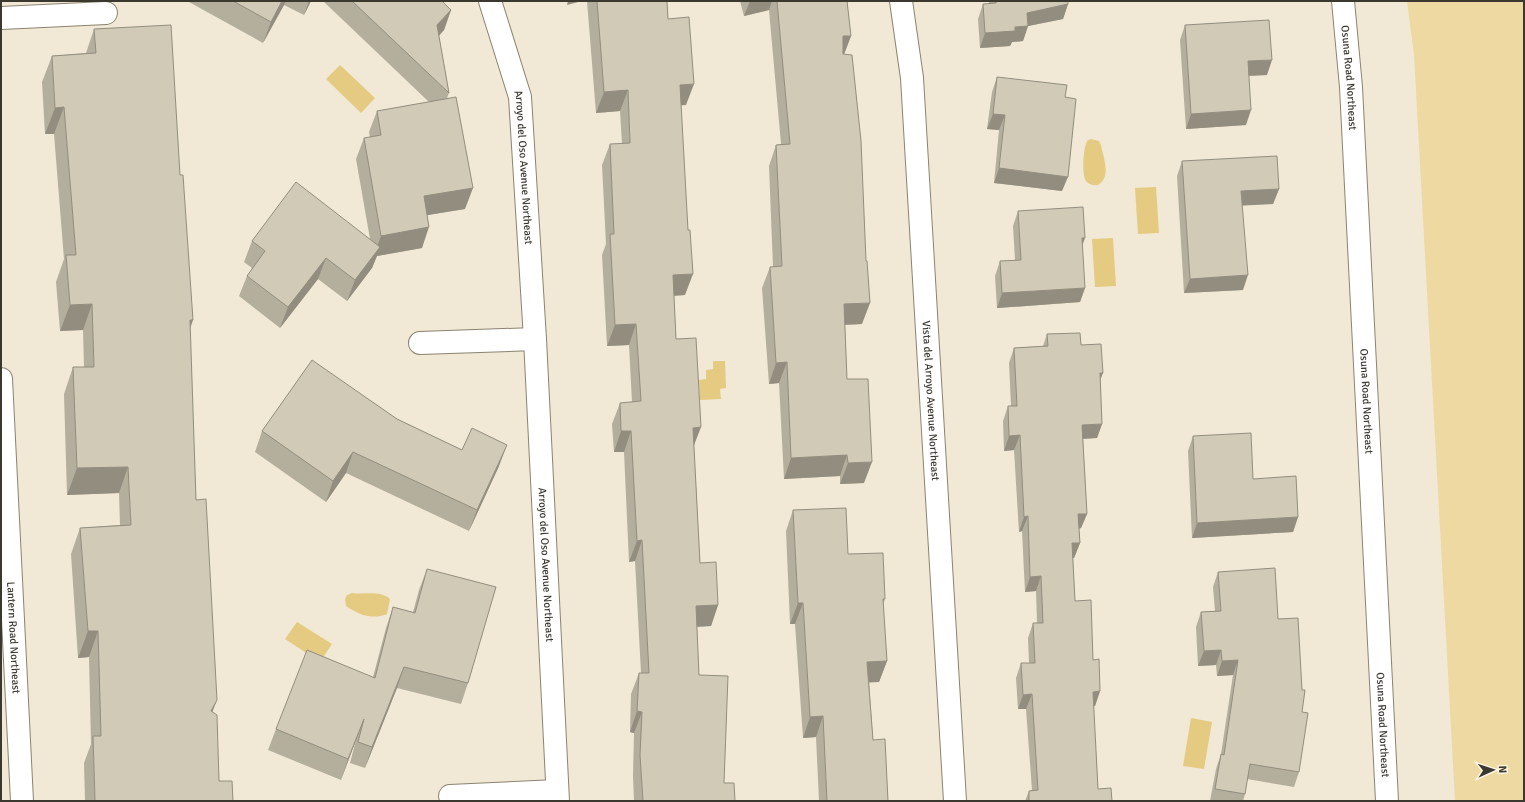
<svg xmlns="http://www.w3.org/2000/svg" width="1525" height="802" viewBox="0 0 1525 802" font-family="Signika,sans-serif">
	<rect width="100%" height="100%" fill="#f1e9d5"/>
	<path fill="#eed9a3" d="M 1407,1 L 1524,1 L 1524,801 L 1455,801 L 1414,55 Z"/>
	<path fill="#e5ca82" d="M 340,65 L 375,98 L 361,113 L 326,79 Z
		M 1091,139 L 1099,141 L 1101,145 C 1103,157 1112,177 1098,185 C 1093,186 1087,184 1085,179 C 1082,173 1083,145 1088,140 Z
		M 1156,187 L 1159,233 L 1138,234 L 1135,188 Z
		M 1113,238 L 1116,286 L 1095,287 L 1092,239 Z
		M 713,361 L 725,361 L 726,388 L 720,389 L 721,399 L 700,400 L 699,380 L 706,379 L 706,370 L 713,369 Z
		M 352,593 C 365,595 380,590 390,599 L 387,614 C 372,620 359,615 346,606 L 345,599 L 347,595 Z
		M 297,622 L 332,644 L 320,662 L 285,639 Z
		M 1191,718 L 1212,722 L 1204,769 L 1183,766 Z"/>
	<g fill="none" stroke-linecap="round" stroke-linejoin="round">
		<g stroke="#8a8371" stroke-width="24">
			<g id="minor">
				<path id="s1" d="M 490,1 L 520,97 L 535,339 L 558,801"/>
				<path id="s2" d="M 901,1 L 912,78 L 955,801"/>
				<path id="s3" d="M 1343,1 L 1351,87 L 1387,801"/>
				<path d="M 1,18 L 106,13"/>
				<path d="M 420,343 L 535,339"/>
				<path id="s4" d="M 1,379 L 22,801"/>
				<path d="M 450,796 L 557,791"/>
			</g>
		</g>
		<use href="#minor" stroke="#fff" stroke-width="22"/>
	</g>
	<path fill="#b4ae9d" d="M 190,1 L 311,1 L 304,15 L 284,5 L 263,43 L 189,2 Z
		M 323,1 L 442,1 L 451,10 L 444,30 L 439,36 L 449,93 L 447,98 L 465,209 L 427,215 L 422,248 L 377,256 L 372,268 L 347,301 L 318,279 L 280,328 L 239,296 L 247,276 L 252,268 L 244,262 L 252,241 L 370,239 L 356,159 L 364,138 L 370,137 L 369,132 L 377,111 L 429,102 Z
		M 587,1 L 667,1 L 668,19 L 686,105 L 681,105 L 685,295 L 674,296 L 676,339 L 694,446 L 700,563 L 718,605 L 711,626 L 697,627 L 699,675 L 724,783 L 735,801 L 634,801 L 633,776 L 634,733 L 630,732 L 631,694 L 639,673 L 641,673 L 635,561 L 629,562 L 624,452 L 614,452 L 612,424 L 620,403 L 632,402 L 629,345 L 607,346 L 602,255 L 606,244 L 602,165 L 610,144 L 622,144 L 620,111 L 596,113 Z
		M 740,1 L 847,1 L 851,36 L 844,54 L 862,324 L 845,325 L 847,379 L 864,483 L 840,484 L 840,476 L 784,479 L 779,383 L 769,384 L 762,288 L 770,267 L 773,267 L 769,166 L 776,145 L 781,144 L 769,10 L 744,16 Z
		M 989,1 L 1068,1 L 1068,4 L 1063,19 L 1028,26 L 1023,41 L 1012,42 L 1010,46 L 980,48 L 978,19 L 983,4 L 989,4 Z
		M 1185,25 L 1267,75 L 1249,76 L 1246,125 L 1186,129 L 1180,40 Z
		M 94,29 L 180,175 L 190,329 L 196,500 L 212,712 L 219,781 L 233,801 L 85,801 L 84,763 L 91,744 L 89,657 L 78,658 L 71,554 L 80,528 L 120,525 L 119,493 L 67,495 L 64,394 L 73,367 L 84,367 L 83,330 L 60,331 L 56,282 L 64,259 L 54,134 L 45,134 L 42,82 L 52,56 L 86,53 Z
		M 997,77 L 1065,97 L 1062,191 L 994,183 L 999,130 L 987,129 L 992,92 Z
		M 1182,161 L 1279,189 L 1273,204 L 1242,205 L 1243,290 L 1184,293 L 1177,176 Z
		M 1018,211 L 1085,288 L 1080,302 L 997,308 L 995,276 L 1000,261 L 1015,260 L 1013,226 Z
		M 1047,334 L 1081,345 L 1100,380 L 1102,424 L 1097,438 L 1083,439 L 1087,514 L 1081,528 L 1079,529 L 1080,543 L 1074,558 L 1073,558 L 1075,601 L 1093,660 L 1100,691 L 1095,706 L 1093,706 L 1098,789 L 1112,801 L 1025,801 L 1029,791 L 1032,790 L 1026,709 L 1018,709 L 1016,678 L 1021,663 L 1029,663 L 1028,638 L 1033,623 L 1037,623 L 1036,591 L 1025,592 L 1022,531 L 1019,532 L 1014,450 L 1004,451 L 1003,421 L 1008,406 L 1011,406 L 1009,363 L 1014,348 L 1043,346 Z
		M 397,419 L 462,450 L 499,466 L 469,531 L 346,473 L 326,502 L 255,452 L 262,431 Z
		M 1193,436 L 1253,479 L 1298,517 L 1293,532 L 1192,538 L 1188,451 Z
		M 793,510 L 848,554 L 885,599 L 883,605 L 887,661 L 879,682 L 869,682 L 873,740 L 888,801 L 819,801 L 816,737 L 803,738 L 795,624 L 790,624 L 786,531 Z
		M 427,569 L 468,683 L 461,704 L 397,688 L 365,768 L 350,763 L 356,740 L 341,780 L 268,750 L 276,729 L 373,677 L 386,628 L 393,607 L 413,612 L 419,590 Z
		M 1218,572 L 1278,619 L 1302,712 L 1299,772 L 1294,787 L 1247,779 L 1245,794 L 1243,801 L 1210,801 L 1216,769 L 1221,754 L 1233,675 L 1217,676 L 1216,665 L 1198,666 L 1196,627 L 1201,612 L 1215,611 L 1213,587 Z"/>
	<path fill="#928d7f" d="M 282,1 L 286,1 L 284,5 L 263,43 L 271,22 Z
		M 309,1 L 311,1 L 304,15 Z
		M 568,1 L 582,1 L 567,5 Z
		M 750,1 L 772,1 L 769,10 L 744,16 Z
		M 1068,4 L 1063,19 L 1028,26 L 1023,41 L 1012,42 L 1010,46 L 980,48 L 985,33 L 1015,27 L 1027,13 Z
		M 451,10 L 444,30 L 429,46 L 437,25 Z
		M 843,36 L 851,36 L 843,57 L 835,57 Z
		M 1272,60 L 1267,75 L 1242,76 L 1248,61 Z
		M 694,84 L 686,105 L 673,106 L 680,85 Z
		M 628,90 L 620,111 L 596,113 L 604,92 Z
		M 64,107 L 54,134 L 45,134 L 55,108 Z
		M 1251,110 L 1246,125 L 1186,129 L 1191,114 Z
		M 993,114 L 1005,115 L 999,130 L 987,129 Z
		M 999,168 L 1068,177 L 1062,191 L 994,183 Z
		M 473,188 L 465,209 L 416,217 L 424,196 Z
		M 1279,189 L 1273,204 L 1235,206 L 1241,191 Z
		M 429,227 L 422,248 L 377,256 L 372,268 L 347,301 L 355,280 L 374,255 L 381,236 Z
		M 1082,238 L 1085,238 L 1080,252 Z
		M 326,258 L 318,279 L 280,328 L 288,307 Z
		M 693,274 L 685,295 L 665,296 L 673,275 Z
		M 1248,275 L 1243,290 L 1184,293 L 1190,279 Z
		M 1085,288 L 1080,302 L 997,308 L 1002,293 Z
		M 870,303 L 862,324 L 836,325 L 844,304 Z
		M 92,304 L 83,330 L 60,331 L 70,305 Z
		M 190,320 L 193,320 L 184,347 Z
		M 636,324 L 629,345 L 607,346 L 615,325 Z
		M 787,362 L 779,383 L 769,384 L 776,363 Z
		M 1100,373 L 1103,373 L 1097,388 Z
		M 1102,424 L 1097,438 L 1077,439 L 1082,425 Z
		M 701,427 L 693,448 L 693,428 Z
		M 621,431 L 631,431 L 624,452 L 614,452 Z
		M 1020,435 L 1014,450 L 1004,451 L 1009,436 Z
		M 507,445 L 499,466 L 469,531 L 477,510 Z
		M 353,452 L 346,473 L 326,502 L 333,481 Z
		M 847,455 L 840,476 L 784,479 L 791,458 Z
		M 872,462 L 864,483 L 840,484 L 848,463 Z
		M 128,467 L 119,493 L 67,495 L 77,468 Z
		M 1078,514 L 1087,514 L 1081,528 L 1073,529 Z
		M 1028,516 L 1022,531 L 1019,532 L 1024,517 Z
		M 1298,517 L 1293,532 L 1192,538 L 1197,523 Z
		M 642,540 L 635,561 L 629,562 L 637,541 Z
		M 1072,543 L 1080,543 L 1074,558 L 1067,558 Z
		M 1041,576 L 1036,591 L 1025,592 L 1030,577 Z
		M 798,603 L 803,603 L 795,624 L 790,624 Z
		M 718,605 L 711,626 L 688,627 L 696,606 Z
		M 88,631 L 98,631 L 89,657 L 78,658 Z
		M 1221,650 L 1216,665 L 1198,666 L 1204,651 Z
		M 1238,660 L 1233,675 L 1217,676 L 1222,661 Z
		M 887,661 L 879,682 L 860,683 L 867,662 Z
		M 404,667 L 397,688 L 365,768 L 372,747 Z
		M 1100,691 L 1095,706 L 1087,706 L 1093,692 Z
		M 1032,694 L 1026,709 L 1018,709 L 1023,695 Z
		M 217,700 L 207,726 L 211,711 Z
		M 637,711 L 642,712 L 634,733 L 630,732 Z
		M 823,716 L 816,737 L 803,738 L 810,717 Z
		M 364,719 L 356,740 L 341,780 L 348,759 Z"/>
	<path fill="#d1cab6" stroke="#928d7f" d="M 233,1 L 282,1 L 271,22 Z
		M 352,1 L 442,1 L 451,10 L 437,25 L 449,93 Z
		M 597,1 L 667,1 L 668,19 L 689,17 L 694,84 L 680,85 L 688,230 L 690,230 L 693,274 L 673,275 L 676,339 L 696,338 L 701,427 L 693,428 L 700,563 L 716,562 L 718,605 L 696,606 L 699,675 L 728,676 L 724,783 L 734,783 L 735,801 L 643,801 L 640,755 L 642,712 L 637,711 L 639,673 L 649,673 L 642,540 L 637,541 L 631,431 L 621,431 L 620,403 L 641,401 L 636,324 L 615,325 L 610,234 L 614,234 L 610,144 L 630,143 L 628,90 L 604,92 Z
		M 777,1 L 847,1 L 851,36 L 843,36 L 843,54 L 852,55 L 861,141 L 866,261 L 867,261 L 870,303 L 844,304 L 847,379 L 868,379 L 872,462 L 848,463 L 847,455 L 791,458 L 787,362 L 776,363 L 770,267 L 782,266 L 776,145 L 790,144 Z
		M 996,1 L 1068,1 L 1068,4 L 1027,13 L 1028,26 L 1015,27 L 1015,31 L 985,33 L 983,4 L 996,3 Z
		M 1269,20 L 1272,60 L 1248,61 L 1251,110 L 1191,114 L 1185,25 Z
		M 171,25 L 180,175 L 183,175 L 193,320 L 190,320 L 196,500 L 206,499 L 217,700 L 211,711 L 217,715 L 219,781 L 232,781 L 233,801 L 95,801 L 93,736 L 101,736 L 98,631 L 88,631 L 80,528 L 131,525 L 128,467 L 77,468 L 73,367 L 94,367 L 92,304 L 70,305 L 66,255 L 76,255 L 64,107 L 55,108 L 52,56 L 96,53 L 94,29 Z
		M 997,77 L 1067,85 L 1065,97 L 1076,99 L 1068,177 L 999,168 L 1005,115 L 993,114 Z
		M 456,97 L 473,188 L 424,196 L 429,227 L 381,236 L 364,138 L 381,135 L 377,111 Z
		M 1277,156 L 1279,189 L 1241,191 L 1248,275 L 1190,279 L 1182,161 Z
		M 296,182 L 380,247 L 355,280 L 326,258 L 288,307 L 247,276 L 265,251 L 252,241 Z
		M 1083,207 L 1085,238 L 1082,238 L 1085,288 L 1002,293 L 1000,261 L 1021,260 L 1018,211 Z
		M 1080,333 L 1081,345 L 1101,344 L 1103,373 L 1100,373 L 1102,424 L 1082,425 L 1087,514 L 1078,514 L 1080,543 L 1072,543 L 1075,601 L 1091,600 L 1093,660 L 1099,659 L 1100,691 L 1093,692 L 1098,789 L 1111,788 L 1112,801 L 1029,801 L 1029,791 L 1038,790 L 1032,694 L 1023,695 L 1021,663 L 1035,663 L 1033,623 L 1043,623 L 1041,576 L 1030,577 L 1028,516 L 1024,517 L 1020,435 L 1009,436 L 1008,406 L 1017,406 L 1014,348 L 1048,346 L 1047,334 Z
		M 312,360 L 397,419 L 462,450 L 472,428 L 507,445 L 477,510 L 353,452 L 333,481 L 262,431 Z
		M 1251,433 L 1253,479 L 1296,476 L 1298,517 L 1197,523 L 1193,436 Z
		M 846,508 L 848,554 L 883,553 L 885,599 L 883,599 L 887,661 L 867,662 L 873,740 L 885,739 L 888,801 L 827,801 L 823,716 L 810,717 L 803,603 L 798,603 L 793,510 Z
		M 1275,568 L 1278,619 L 1298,618 L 1302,690 L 1305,690 L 1302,712 L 1308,713 L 1299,772 L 1250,764 L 1245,794 L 1215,789 L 1221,754 L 1224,755 L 1238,660 L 1222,661 L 1221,650 L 1204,651 L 1201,612 L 1221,611 L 1218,572 Z
		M 427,569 L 496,587 L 468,683 L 404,667 L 372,747 L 358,742 L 364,719 L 348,759 L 276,729 L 307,650 L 375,678 L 393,607 L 415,613 Z"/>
	<g text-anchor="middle" stroke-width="3.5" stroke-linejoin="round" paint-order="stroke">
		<g font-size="11" fill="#3b3830" stroke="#fef6e2">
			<text dy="4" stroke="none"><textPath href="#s3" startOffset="77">Osuna Road Northeast</textPath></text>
			<text dy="4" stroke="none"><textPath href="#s1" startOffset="171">Arroyo del Oso Avenue Northeast</textPath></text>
			<text dy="4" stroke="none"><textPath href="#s2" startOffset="401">Vista del Arroyo Avenue Northeast</textPath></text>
			<text dy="4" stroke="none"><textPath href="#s3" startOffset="401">Osuna Road Northeast</textPath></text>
			<text dy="4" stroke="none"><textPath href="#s1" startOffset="569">Arroyo del Oso Avenue Northeast</textPath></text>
			<text dy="4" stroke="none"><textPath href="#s4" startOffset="259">Lantern Road Northeast</textPath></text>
			<text dy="4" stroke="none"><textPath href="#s3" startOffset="725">Osuna Road Northeast</textPath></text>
		</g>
	</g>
	<rect width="1525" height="802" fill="none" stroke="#3b3830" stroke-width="4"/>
	<g transform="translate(1493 770) rotate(87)" stroke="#fef6e2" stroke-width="3" paint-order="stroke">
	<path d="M0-3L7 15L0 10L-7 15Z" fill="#3b3830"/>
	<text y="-6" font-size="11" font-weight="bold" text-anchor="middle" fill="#3b3830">N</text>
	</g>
</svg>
